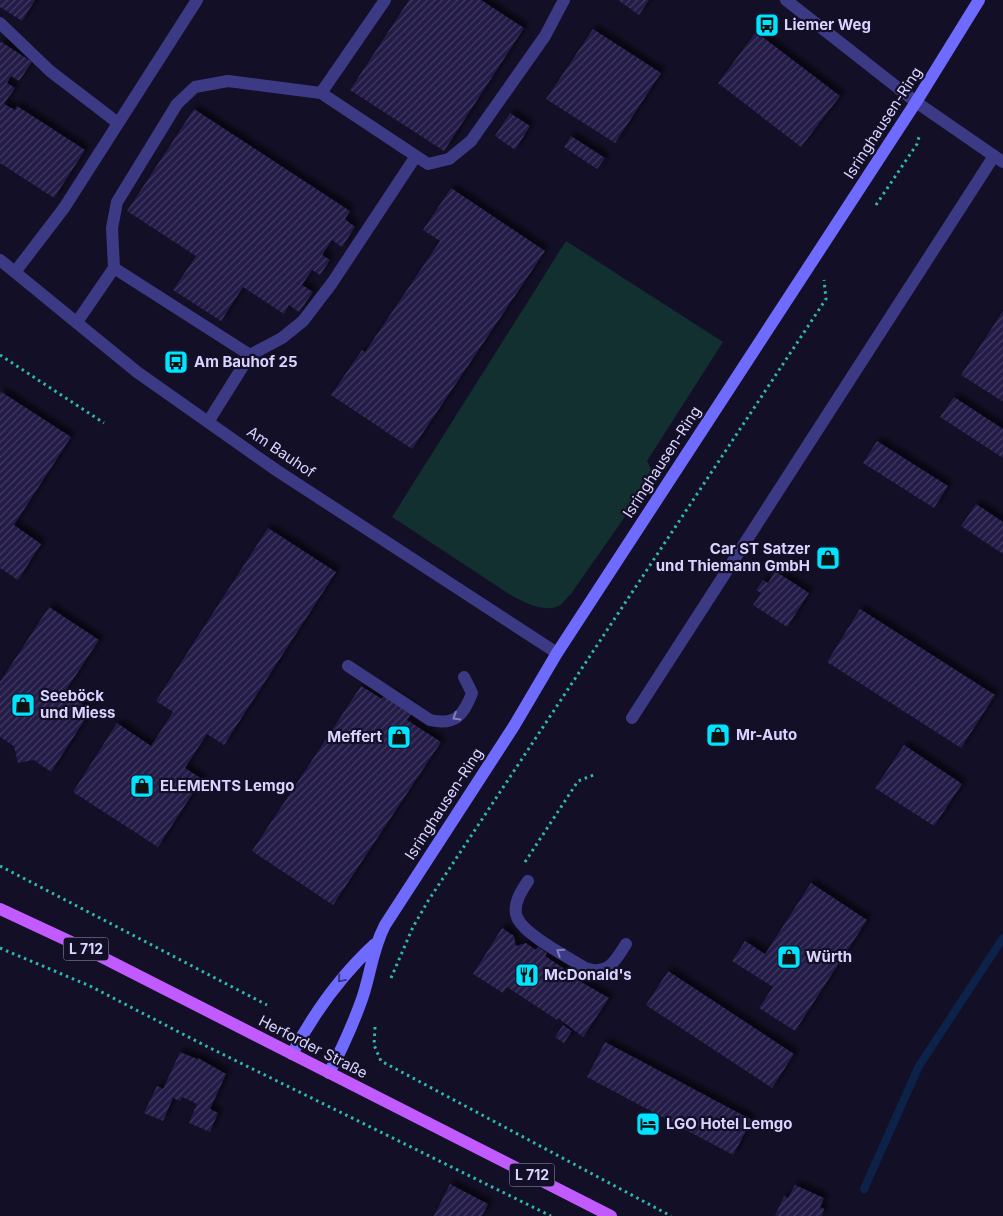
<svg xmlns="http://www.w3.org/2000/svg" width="1003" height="1216" viewBox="0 0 1003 1216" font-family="Inter,sans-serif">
	<defs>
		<pattern id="building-hatch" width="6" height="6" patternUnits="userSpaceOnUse" patternTransform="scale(1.25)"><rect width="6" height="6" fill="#241b47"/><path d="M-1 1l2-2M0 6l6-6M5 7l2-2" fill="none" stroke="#433b63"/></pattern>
		<filter id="shadow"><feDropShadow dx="4.5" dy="-4.5" stdDeviation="2.5" flood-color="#0009"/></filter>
	</defs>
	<rect width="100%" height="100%" fill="#130f26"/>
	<path fill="#12302f" d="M 566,241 L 723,342 L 647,461 L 654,475 L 571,594 C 567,597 563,604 559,606 C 543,613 523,602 509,594 L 392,517 Z"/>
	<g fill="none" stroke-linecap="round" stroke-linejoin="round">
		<path stroke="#0c2248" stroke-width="8" d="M 864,1189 L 919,1066 L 1003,938"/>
	</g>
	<path fill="url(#building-hatch)" filter="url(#shadow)" d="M 0,0 L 35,0 L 22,21 L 0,7 Z
		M 409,0 L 481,0 L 524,28 L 444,151 L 350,90 Z
		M 618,0 L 649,0 L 639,15 Z
		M 593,29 L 661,73 L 615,143 L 546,99 Z
		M 756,32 L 840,96 L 801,147 L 718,83 Z
		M 0,41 L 32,62 L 19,81 L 11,76 L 7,83 L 15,88 L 4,104 L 15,110 L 17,106 L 85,150 L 54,198 L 0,163 Z
		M 194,109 L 350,211 L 345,219 L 355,227 L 342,247 L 332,240 L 322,255 L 330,260 L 320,275 L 312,270 L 302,285 L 313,292 L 299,312 L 289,305 L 284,314 L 243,287 L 221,321 L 173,290 L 196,256 L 127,211 Z
		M 510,113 L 530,126 L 515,150 L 495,136 Z
		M 571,136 L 605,158 L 597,169 L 564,147 Z
		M 451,188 L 545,251 L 412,449 L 331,395 L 362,350 L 365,352 L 440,241 L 423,230 Z
		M 1003,311 L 1003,400 L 1002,401 L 961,375 Z
		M 0,391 L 71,437 L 14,525 L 41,544 L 18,580 L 0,568 Z
		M 954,397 L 1003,429 L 1003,458 L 940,417 Z
		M 877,441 L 948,486 L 934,508 L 863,463 Z
		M 976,504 L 1003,522 L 1003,554 L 961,526 Z
		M 268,528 L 336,572 L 224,745 L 207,734 L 185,768 L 202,779 L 158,847 L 73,792 L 117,723 L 151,746 L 173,712 L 156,701 Z
		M 775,571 L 809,593 L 787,627 L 753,605 L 761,593 L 756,590 L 763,580 L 768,583 Z
		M 49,607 L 99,640 L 62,696 L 73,703 L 78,699 L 89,713 L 51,772 L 34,760 L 18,763 L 14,746 L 0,737 L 0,682 Z
		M 860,609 L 995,695 L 961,748 L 827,662 Z
		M 361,686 L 382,699 L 387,692 L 414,710 L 407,720 L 441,742 L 333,905 L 252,851 Z
		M 904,745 L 962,784 L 934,826 L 875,788 Z
		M 811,883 L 867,920 L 795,1031 L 759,1008 L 773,987 L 732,961 L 745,941 L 765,954 Z
		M 502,928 L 514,936 L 516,946 L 526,943 L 536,950 L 538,947 L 547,953 L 545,956 L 572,974 L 574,971 L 582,976 L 581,982 L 609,998 L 583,1037 L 558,1018 L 557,1020 L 507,987 L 503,993 L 473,974 Z
		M 668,971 L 794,1054 L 772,1088 L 646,1005 Z
		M 563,1025 L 572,1031 L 564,1043 L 555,1037 Z
		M 605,1042 L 752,1120 L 733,1155 L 587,1077 Z
		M 180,1052 L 197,1059 L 198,1058 L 226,1074 L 210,1109 L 218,1113 L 210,1132 L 189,1123 L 197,1104 L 182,1097 L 180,1101 L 173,1098 L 163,1121 L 144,1113 L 157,1086 L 163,1089 Z
		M 450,1184 L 488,1204 L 482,1216 L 434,1216 Z
		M 795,1185 L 824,1198 L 820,1207 L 824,1209 L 822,1216 L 775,1216 L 784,1196 L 788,1198 Z"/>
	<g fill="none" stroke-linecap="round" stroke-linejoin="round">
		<path stroke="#2fb8b0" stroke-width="3" stroke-dasharray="2.5 4" stroke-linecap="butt" d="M 876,205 L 917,144 L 919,137
			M 0,355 L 104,423
			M 525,862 L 578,781 L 596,774
			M 0,866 L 267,1005
			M 0,948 L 90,986 L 204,1045 L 551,1216
			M 391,978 L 413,927 L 428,901 L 826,299 L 824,280
			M 375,1027 L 374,1045 L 381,1061 L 671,1216"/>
		<path stroke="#3d3a85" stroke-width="12" d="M 385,0 L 321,93 L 428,164 L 449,159 L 471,141 L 545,36 L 564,0
			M 0,23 L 50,71 L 118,123
			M 114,268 L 112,228 L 117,202 L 177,104 L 195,87 L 228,81 L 321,93
			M 15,272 L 64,208 L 197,0
			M 77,322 L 114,268 L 250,355 L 208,422
			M 250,355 L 282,338 L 303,321 L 332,283 L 416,156
			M 348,666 L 430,720 C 455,726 464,715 472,693 L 464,677
			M 632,718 L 994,156
			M 528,881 C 521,891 512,905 517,917 C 523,934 568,957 585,968 C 607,976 615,962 626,944"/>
		<path stroke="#3d3a85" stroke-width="12" d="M 786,0 L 916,102 L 1003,162
			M 0,260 L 137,372 L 276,470 L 557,653"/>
		<path stroke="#6f6bff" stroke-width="12" d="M 292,1054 C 314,1013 340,976 375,944
			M 329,1073 C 342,1049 353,1024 362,999 C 371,973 372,950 385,925 L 514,726 L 557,653 L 916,102 L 979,0"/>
		<path stroke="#c25bff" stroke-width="12" d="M 0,909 L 86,949 L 611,1216"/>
	</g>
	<defs><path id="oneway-chevron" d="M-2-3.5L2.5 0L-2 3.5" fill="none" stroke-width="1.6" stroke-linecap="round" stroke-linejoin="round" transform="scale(1.25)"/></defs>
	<g stroke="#837fbc">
		<use href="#oneway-chevron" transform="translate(456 717) rotate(149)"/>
		<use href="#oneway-chevron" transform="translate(560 952) rotate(-147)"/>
	</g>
	<use stroke="#38347d" href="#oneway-chevron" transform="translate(341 979) rotate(130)"/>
	<defs>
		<g id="bus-square" transform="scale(1.25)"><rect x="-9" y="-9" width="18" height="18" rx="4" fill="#00e5ff" stroke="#130f26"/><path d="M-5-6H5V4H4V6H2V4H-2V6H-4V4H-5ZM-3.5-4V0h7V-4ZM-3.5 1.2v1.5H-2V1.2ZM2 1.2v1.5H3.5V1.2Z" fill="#111"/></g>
		<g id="shop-square" transform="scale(1.25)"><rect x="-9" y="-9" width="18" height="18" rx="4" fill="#00e5ff" stroke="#130f26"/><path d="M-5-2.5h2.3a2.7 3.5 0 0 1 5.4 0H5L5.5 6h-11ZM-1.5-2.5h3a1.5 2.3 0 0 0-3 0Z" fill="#111"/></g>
		<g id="restaurant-square" transform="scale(1.25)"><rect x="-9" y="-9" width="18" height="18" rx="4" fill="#00e5ff" stroke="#130f26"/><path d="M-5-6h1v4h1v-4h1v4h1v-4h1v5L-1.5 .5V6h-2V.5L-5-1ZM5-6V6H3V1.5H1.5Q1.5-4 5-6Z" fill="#111"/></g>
		<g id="hotel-square" transform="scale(1.25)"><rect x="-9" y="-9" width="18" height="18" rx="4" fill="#00e5ff" stroke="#130f26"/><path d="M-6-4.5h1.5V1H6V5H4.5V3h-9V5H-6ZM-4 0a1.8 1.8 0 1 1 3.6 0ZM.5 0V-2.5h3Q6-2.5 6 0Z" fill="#111"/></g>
	</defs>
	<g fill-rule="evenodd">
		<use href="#bus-square" x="767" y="25"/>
		<use href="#bus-square" x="176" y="362"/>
		<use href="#shop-square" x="828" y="558"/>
		<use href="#shop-square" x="23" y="705"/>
		<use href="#shop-square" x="718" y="735"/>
		<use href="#shop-square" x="399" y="737"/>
		<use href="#shop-square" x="142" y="786"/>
		<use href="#shop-square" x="789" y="957"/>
		<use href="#restaurant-square" x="527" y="975"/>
		<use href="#hotel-square" x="648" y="1124"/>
	</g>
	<g text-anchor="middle" stroke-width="4.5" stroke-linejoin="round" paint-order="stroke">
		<g fill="#130f26" stroke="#9e99be" stroke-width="1">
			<rect x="63.5" y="937.5" width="45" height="23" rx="4"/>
			<rect x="509.5" y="1163.5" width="45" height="23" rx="4"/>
		</g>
		<g font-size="14" font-weight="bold" fill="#d9d4ff">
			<text x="86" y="954">L 712</text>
			<text x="532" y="1180">L 712</text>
		</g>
		<g font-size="15" font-weight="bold" fill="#d9d4ff" stroke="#130f26" text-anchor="start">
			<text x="784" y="30">Liemer Weg</text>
			<text x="194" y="367">Am Bauhof 25</text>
			<text x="810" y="554" text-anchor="end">Car ST Satzer<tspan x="810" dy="17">und Thiemann GmbH</tspan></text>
			<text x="40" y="701">Seeböck<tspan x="40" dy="17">und Miess</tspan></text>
			<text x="736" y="740">Mr-Auto</text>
			<text x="382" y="742" text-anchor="end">Meffert</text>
			<text x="160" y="791">ELEMENTS Lemgo</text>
			<text x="806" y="962">Würth</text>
			<text x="544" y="980">McDonald's</text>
			<text x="666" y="1129">LGO Hotel Lemgo</text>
		</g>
		<g font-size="15" fill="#d9d4ff" stroke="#130f26">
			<text transform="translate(883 123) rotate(-57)" y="5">Isringhausen-Ring</text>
			<text transform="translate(281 452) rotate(34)" y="5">Am Bauhof</text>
			<text transform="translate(662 462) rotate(-57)" y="5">Isringhausen-Ring</text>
			<text transform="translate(444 804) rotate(-57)" y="5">Isringhausen-Ring</text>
			<text transform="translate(313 1047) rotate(27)" y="5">Herforder Straße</text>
		</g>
	</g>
</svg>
